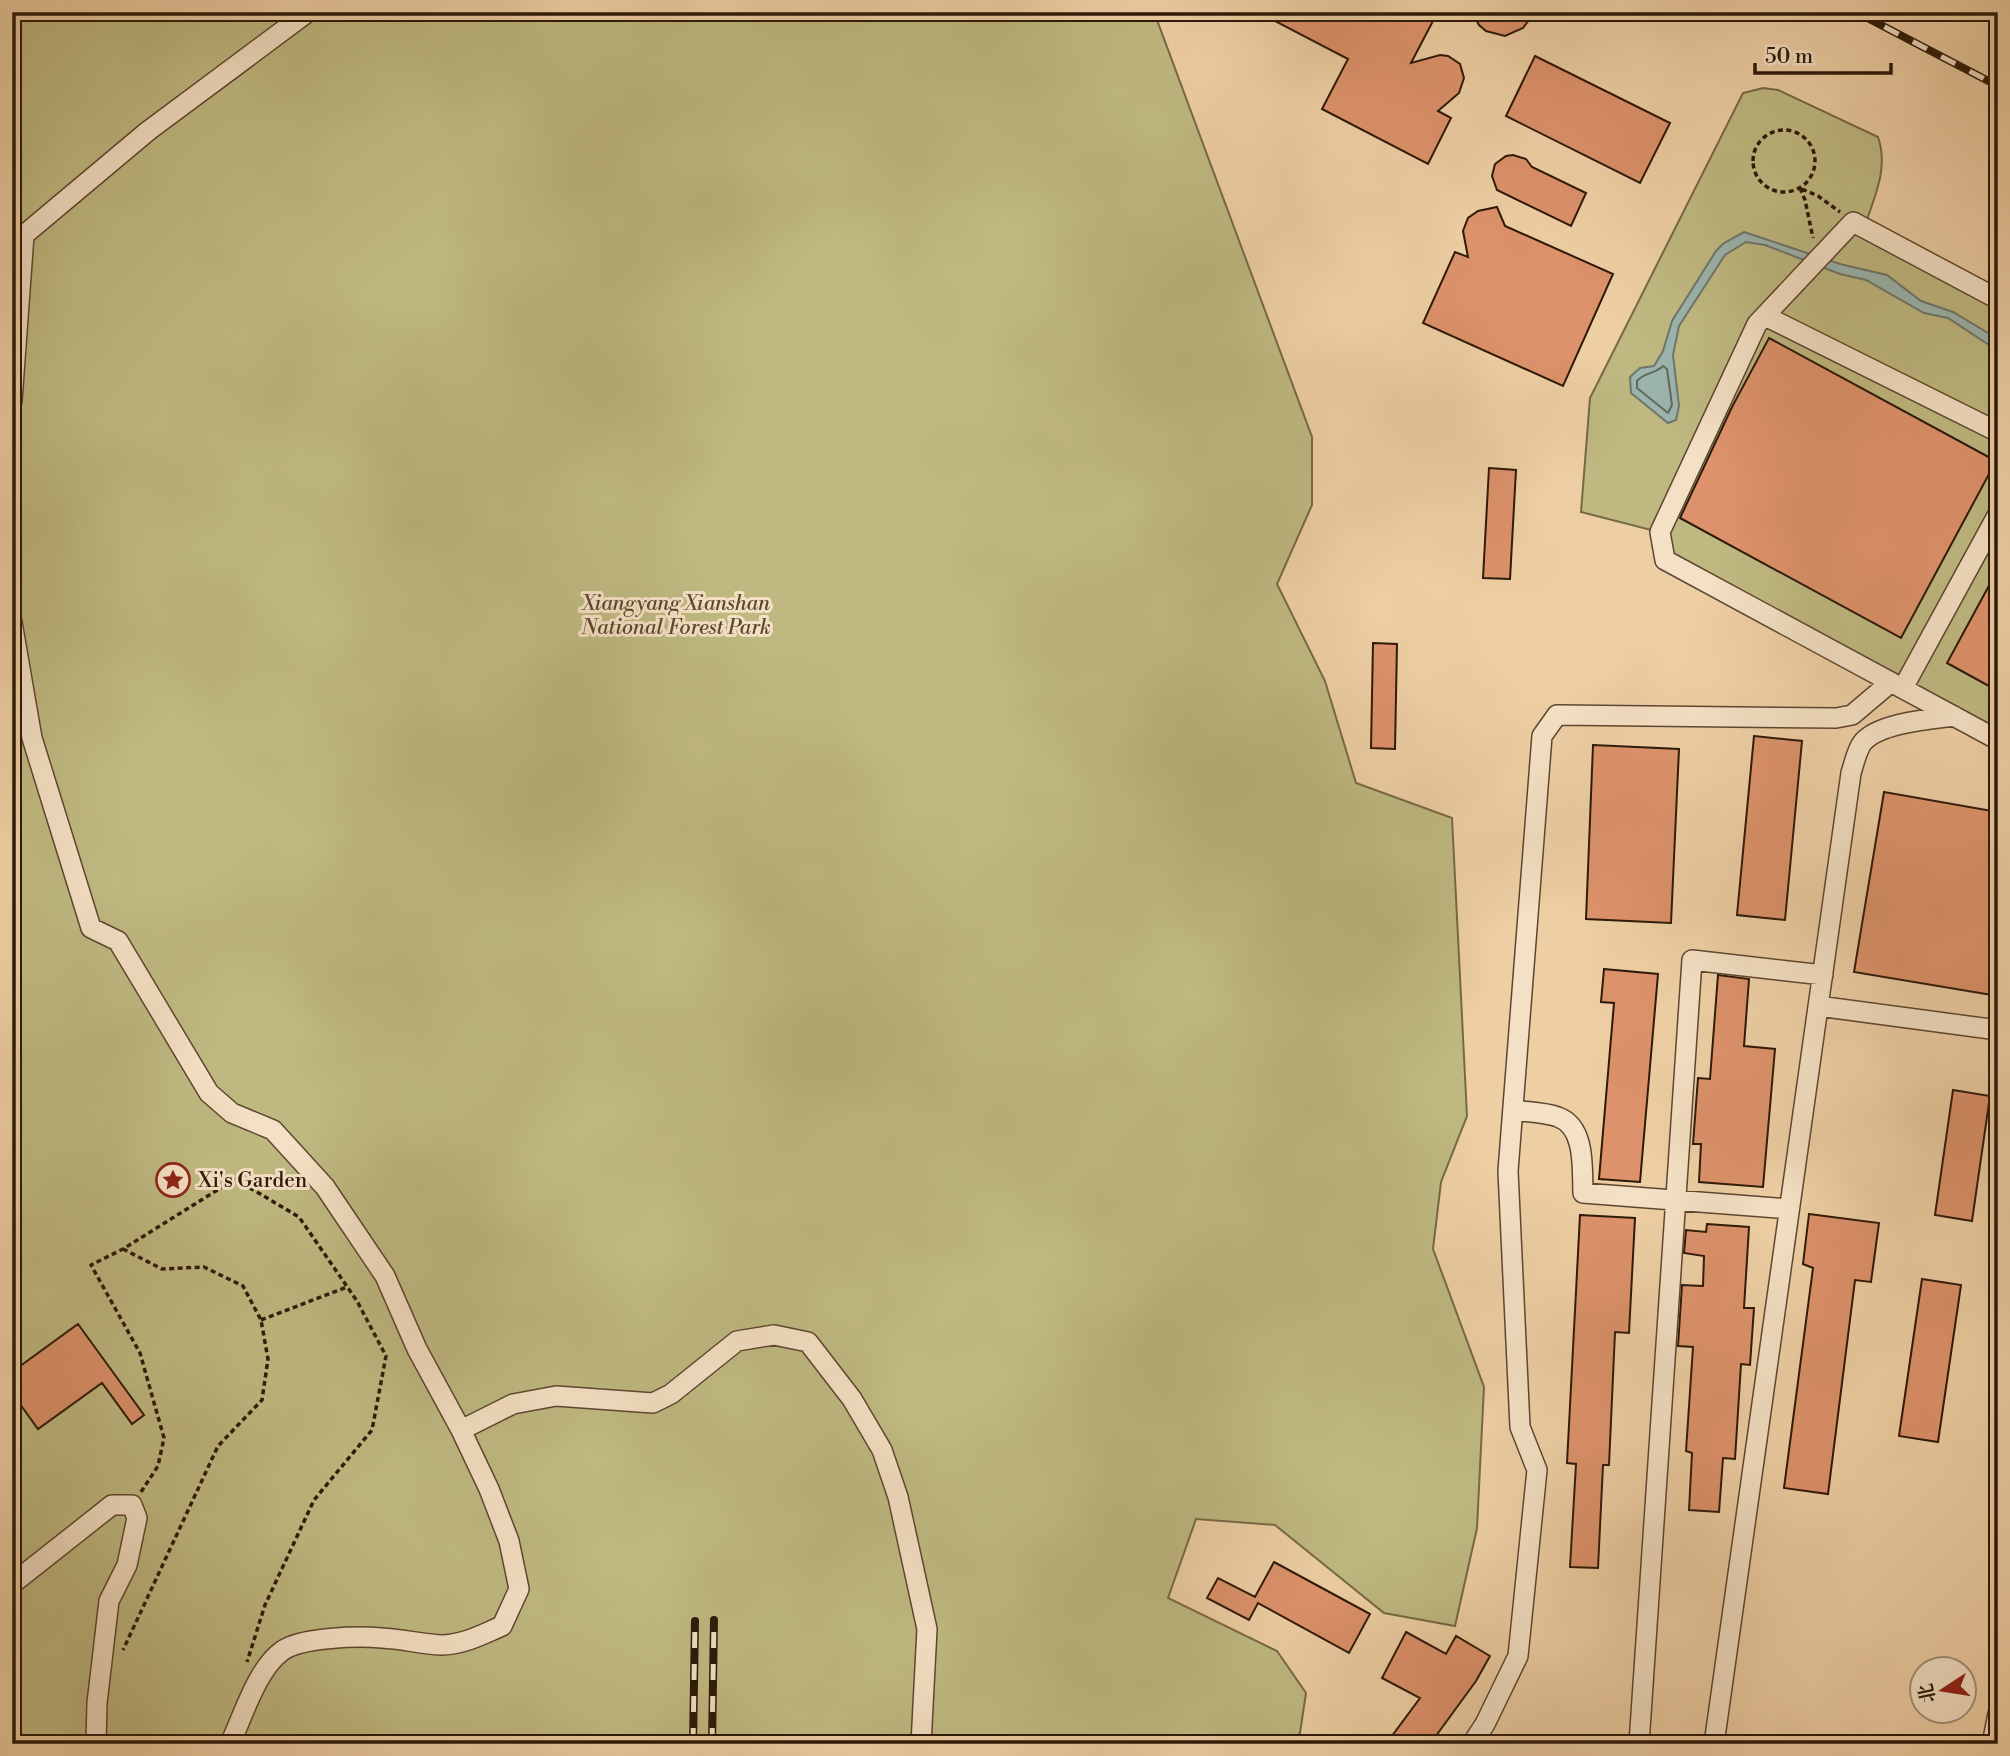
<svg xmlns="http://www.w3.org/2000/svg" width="2010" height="1756" viewBox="0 0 2010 1756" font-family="'Libre Bodoni','Noto Serif SC',serif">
	<rect width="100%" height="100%" fill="#eecfa4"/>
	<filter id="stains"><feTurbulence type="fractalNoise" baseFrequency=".00286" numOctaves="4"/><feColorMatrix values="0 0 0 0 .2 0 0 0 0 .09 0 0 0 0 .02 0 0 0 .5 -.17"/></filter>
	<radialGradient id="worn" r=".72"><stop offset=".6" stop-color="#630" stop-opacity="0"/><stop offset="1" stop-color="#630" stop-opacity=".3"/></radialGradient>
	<path fill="#bfb981" stroke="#766945" stroke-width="2" d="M 12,12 L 1154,12 L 1312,437 L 1312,505 L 1277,584 L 1325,681 L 1356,783 L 1452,818 L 1467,1116 L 1441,1182 L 1433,1249 L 1484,1387 L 1477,1528 L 1455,1626 L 1384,1613 L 1275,1525 L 1196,1519 L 1168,1598 L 1277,1651 L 1306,1693 L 1300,1733 L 1287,1744 L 12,1744 Z
		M 1763,88 L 1778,90 L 1878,137 C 1889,168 1874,198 1864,228 L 1998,299 L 1998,740 L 1665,560 L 1659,532 L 1581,512 L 1590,398 L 1743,93 Z"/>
	<path fill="#9bb5ae" stroke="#6f776c" stroke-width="2" d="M 1744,232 L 1840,264 L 1887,275 L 1921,301 L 1953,312 L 1998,339 L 1998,351 L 1948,318 L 1924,313 L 1866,280 L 1840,274 L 1765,245 L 1746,242 L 1725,255 L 1679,326 L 1673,355 L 1679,406 L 1676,420 L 1668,423 L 1631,393 L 1630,377 L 1640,368 L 1654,366 L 1663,351 L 1672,321 L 1716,251 L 1724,243 Z"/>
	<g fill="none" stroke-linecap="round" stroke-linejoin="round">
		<path stroke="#64675c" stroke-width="2" d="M 1663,366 L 1667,369 L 1672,405 L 1668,413 L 1637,388 L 1637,381 C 1645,372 1655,374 1663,366 Z"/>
	</g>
	<path fill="#dd926b" stroke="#2d1909" stroke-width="2" d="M 1258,12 L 1416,12 L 1433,21 L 1411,63 L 1440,55 L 1448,56 L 1460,64 L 1464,78 L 1459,93 L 1438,111 L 1451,118 L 1428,164 L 1322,109 L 1348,59 Z
		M 1472,12 L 1535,12 L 1523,28 L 1505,36 L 1486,31 L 1479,25 Z
		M 1535,56 L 1670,123 L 1640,183 L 1506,116 Z
		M 1513,155 L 1526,159 L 1532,167 L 1586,193 L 1571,226 L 1497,190 L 1492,176 L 1495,164 L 1506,156 Z
		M 1497,207 L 1505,226 L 1613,274 L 1563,386 L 1423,323 L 1455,252 L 1468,257 L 1463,231 L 1468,218 L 1478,211 Z
		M 1769,338 L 1996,461 L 1901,638 L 1680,518 L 1732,407 Z
		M 1489,468 L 1516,470 L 1510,579 L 1483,578 Z
		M 1998,569 L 1998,691 L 1947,663 Z
		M 1373,643 L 1397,644 L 1395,749 L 1371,748 Z
		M 1754,736 L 1802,741 L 1785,920 L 1737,915 Z
		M 1593,745 L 1679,749 L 1671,923 L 1586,919 Z
		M 1884,792 L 1998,812 L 1998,996 L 1854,972 Z
		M 1604,969 L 1658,974 L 1640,1182 L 1599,1179 L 1614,1003 L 1601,1002 Z
		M 1718,975 L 1749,979 L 1744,1046 L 1775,1049 L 1763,1187 L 1699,1182 L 1701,1144 L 1693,1144 L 1698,1078 L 1710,1079 Z
		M 1953,1090 L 1990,1096 L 1972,1221 L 1935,1215 Z
		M 1809,1214 L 1879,1223 L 1871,1282 L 1855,1280 L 1828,1494 L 1784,1488 L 1813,1268 L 1803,1264 Z
		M 1580,1215 L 1635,1218 L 1629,1333 L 1615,1332 L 1609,1465 L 1603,1465 L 1598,1568 L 1570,1567 L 1576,1464 L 1567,1463 Z
		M 1707,1224 L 1749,1227 L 1744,1308 L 1754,1308 L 1750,1365 L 1741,1364 L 1735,1459 L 1723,1458 L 1719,1512 L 1689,1510 L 1692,1453 L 1686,1451 L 1693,1347 L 1678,1346 L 1682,1285 L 1703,1286 L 1704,1256 L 1684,1253 L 1686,1230 L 1706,1232 Z
		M 1922,1279 L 1961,1285 L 1938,1442 L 1899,1436 Z
		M 78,1324 L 144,1415 L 132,1424 L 102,1383 L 38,1429 L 12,1393 L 12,1372 Z
		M 1274,1562 L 1370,1614 L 1349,1653 L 1258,1603 L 1249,1620 L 1207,1598 L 1218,1578 L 1255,1597 Z
		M 1406,1632 L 1446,1654 L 1456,1636 L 1490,1656 L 1476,1681 L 1430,1744 L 1386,1744 L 1420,1698 L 1382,1678 Z"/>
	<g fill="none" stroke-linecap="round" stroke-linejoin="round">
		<g stroke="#5d4630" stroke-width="22">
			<path id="minor" d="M 1998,291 L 1994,297 L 1853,222 L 1757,324 L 1660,532 L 1665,560 L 1998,740
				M 1765,316 L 1998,432
				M 12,401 L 24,235 L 148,131 L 308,12
				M 12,622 L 32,738 L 91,928 L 118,941 L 209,1093 L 232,1113 L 273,1130 L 325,1187 L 385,1276 L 417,1349 L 461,1430
				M 1903,688 L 1998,514
				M 1818,1006 L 1998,1030
				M 1513,1110 C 1527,1112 1545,1112 1558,1117 C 1586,1127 1582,1169 1583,1193 L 1789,1209
				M 12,1584 L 112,1505 L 132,1505 L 137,1518 L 127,1565 L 109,1601 L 97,1703 L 96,1744
				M 230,1744 C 243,1716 257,1669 282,1651 C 301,1637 359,1636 382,1638 C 402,1639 421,1644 441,1645 C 463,1645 483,1634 502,1626 L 519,1589 L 509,1541 L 489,1489 L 461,1430 L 513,1404 L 556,1396 L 653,1403 L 671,1394 L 737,1341 L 774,1335 L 808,1342 L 852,1399 L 882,1450 L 898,1497 L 927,1629 L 921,1744
				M 1472,1744 L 1485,1724 L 1518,1656 L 1537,1470 L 1520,1427 L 1508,1171 L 1542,736 L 1557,715 L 1836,718 L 1852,715 L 1891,682
				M 1639,1744 L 1692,960 L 1823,975
				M 1714,1744 L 1851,773 C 1854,764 1857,749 1863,742 C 1879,723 1930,719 1954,716
				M 1992,1744 L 1998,1714"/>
		</g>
		<path stroke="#2d1909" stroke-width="3.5" stroke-dasharray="5 3.5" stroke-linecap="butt" d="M1753 161a31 31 0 1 1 62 0a31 31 0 1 1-62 0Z
			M 1800,188 L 1805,200 L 1813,238
			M 1802,189 L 1818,196 L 1840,212
			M 123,1249 L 162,1269 L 204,1267 L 243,1286 L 261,1320 L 268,1359 L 262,1400 L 218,1446 L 123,1650
			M 261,1320 L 347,1287
			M 141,1492 L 158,1466 L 164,1438 L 140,1353 L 91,1265 L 123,1249 L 235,1179 L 299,1217 L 357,1301 L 386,1356 L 372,1430 L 314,1500 L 265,1605 L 247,1662"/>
		<use href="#minor" stroke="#f4e0c4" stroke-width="19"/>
		<g stroke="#2d1909" stroke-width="8">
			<path id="rail" d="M 1856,12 L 1998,86
				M 693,1744 L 695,1621
				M 712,1744 L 714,1620"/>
		</g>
		<use href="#rail" stroke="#f4e0c4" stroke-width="5" stroke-dasharray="16" stroke-linecap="butt"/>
	</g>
	<defs>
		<g id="sight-ring" transform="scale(1.75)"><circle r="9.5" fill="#f4e0c4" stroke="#8f2418" stroke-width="1.5"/><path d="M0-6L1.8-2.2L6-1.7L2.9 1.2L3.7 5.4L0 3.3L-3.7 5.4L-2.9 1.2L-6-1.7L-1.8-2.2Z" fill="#8f2418"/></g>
	</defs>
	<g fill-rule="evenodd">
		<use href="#sight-ring" x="173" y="1180"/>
	</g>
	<g text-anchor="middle" stroke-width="6" stroke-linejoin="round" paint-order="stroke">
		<g font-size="21" font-style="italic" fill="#59492d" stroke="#f4e0c4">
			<text x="676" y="610">Xiangyang Xianshan<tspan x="676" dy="24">National Forest Park</tspan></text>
		</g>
		<g font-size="21" fill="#2d1909" stroke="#f4e0c4" text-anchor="start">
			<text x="198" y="1187">Xi's Garden</text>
		</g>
	</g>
	<rect width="2010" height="1756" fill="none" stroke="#eecfa4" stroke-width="42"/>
	<rect x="14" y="14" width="1982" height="1728" fill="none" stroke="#2d1909" stroke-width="3.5"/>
	<rect x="21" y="21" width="1968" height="1714" fill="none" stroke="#2d1909" stroke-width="2"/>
	<g transform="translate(1943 1690) rotate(258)"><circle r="33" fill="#f4e0c4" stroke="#a49079" stroke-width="2"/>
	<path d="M0-5L12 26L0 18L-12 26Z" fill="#8f2418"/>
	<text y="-10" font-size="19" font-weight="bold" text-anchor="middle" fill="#2d1909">北</text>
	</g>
	<path d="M1755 63v10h136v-10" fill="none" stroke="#2d1909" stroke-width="3.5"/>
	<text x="1765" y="63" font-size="21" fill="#2d1909" stroke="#f4e0c4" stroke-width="5" paint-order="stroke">50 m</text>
	<rect width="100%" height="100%" filter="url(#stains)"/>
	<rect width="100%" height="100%" fill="url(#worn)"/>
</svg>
